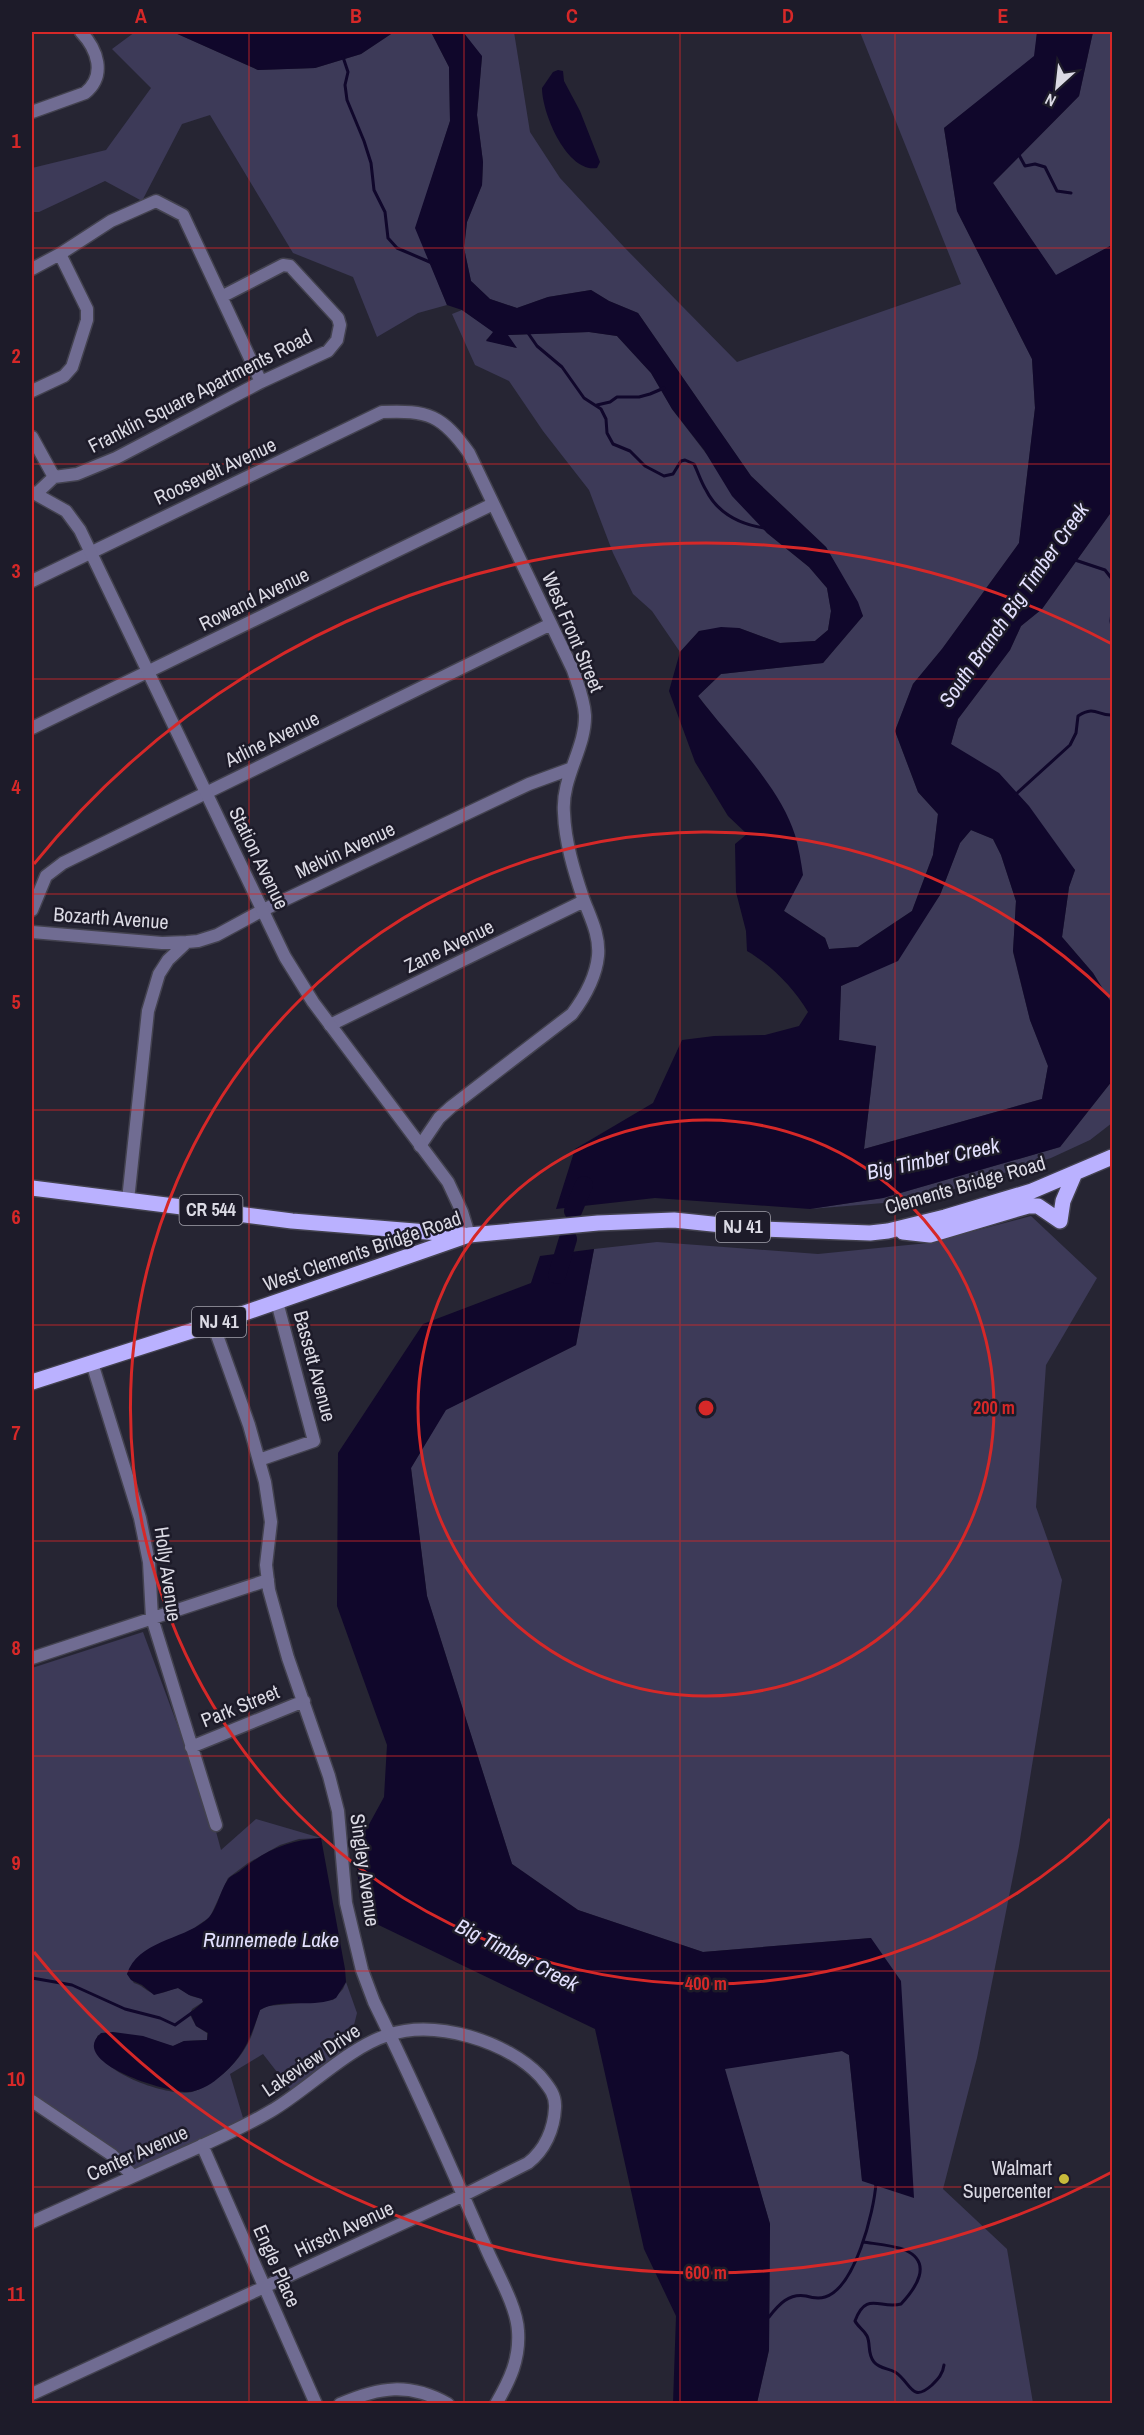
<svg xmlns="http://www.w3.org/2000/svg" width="1144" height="2435" viewBox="0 0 1144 2435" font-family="'Archivo Narrow',sans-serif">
	<rect width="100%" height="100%" fill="#262533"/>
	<path fill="#3d3a58" d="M 135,32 L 173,32 L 258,70 L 315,68 L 361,54 L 394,32 L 431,32 L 449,67 L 450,121 L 416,228 L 447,305 L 418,313 L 377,337 L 353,277 L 293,253 L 210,115 L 182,124 L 142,201 L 105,181 L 39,212 L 32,212 L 32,168 L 106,150 L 151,88 L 112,49 Z
		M 463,32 L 514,32 L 530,132 L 560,178 L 624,247 L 737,362 L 961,284 L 860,32 L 1037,32 L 1035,56 L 944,128 L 957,211 L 1032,359 L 1035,408 L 1019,543 L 942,649 L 913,684 L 895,731 L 918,792 L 938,814 L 933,855 L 912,911 L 858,947 L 829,949 L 825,938 L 784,911 L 759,774 L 698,696 L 721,674 L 823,663 L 863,616 L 826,547 L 751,476 L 638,313 L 609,301 L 591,290 L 548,297 L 517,308 L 490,299 L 471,281 L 464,248 L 467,222 L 482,185 L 483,162 L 477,115 L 482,57 Z
		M 1093,32 L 1112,32 L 1112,245 L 1056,276 L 993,183 L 1079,96 Z
		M 462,310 L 494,332 L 486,340 L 516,348 L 507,335 L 589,332 L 617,336 L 651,373 L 672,409 L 767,533 L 809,567 L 827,588 L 831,611 L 828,630 L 815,641 L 780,643 L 739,628 L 699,631 L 680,652 L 652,611 L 633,594 L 613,553 L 589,490 L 543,431 L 509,381 L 475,365 L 452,314 Z
		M 1112,511 L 1112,1003 L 1093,973 L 1062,937 L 1069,887 L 1075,870 L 951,744 L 958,719 L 1010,650 L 1021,626 L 1042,609 Z
		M 971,830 L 993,839 L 1001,855 L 1016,901 L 1013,952 L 1030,1020 L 1048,1066 L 1042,1099 L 864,1149 L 876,1047 L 839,1040 L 841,986 L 860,977 L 940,895 L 960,843 Z
		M 1112,1081 L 1112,1123 L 1090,1140 L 1051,1158 L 920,1200 L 810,1209 L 883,1198 L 1060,1147 Z
		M 1031,1216 L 1097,1278 L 1046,1365 L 1036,1507 L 1062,1580 L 1019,1846 L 977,2058 L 943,2189 L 1007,2249 L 1033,2403 L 757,2403 L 769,2350 L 770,2224 L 724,2068 L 842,2051 L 849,2055 L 862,2180 L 871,1938 L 703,1952 L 578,1910 L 512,1864 L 427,1596 L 411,1468 L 445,1410 L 576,1345 L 594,1249 L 657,1242 L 818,1254 L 928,1243 Z
		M 143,1632 L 214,1824 L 221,1850 L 256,1819 L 321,1838 L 299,1839 L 280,1845 L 248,1863 L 228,1878 L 210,1917 L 127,1974 L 134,1983 C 142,1985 145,1990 152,1993 C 160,1996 170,1989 178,1988 L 191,1996 L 202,1999 L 203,2002 L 192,2009 L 190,2015 L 196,2026 L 207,2033 L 207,2040 L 184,2041 L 173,2046 L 98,2035 C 81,2068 168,2098 192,2092 C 214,2085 236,2065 247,2045 C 253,2035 256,2021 260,2010 L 268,2006 L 333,2000 L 343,1989 L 346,1982 L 357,2013 L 348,2049 L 291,2090 L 263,2054 L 230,2074 L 246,2128 L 134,2177 L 32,2102 L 32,1668 Z"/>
	<path fill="#10072b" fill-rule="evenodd" d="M 173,32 L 394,32 L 361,54 L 315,68 L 258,70 Z
		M 431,32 L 463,32 L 482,56 L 477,115 L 483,162 L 482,185 L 467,222 L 464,248 L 471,281 L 490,299 L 517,308 L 548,297 L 591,290 L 609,301 L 638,313 L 751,476 L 826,547 L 858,602 L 863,616 L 823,663 L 721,674 L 698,696 C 729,737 780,786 795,835 C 799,848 801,862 803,875 L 784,911 L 825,938 L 829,949 L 858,947 L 912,911 L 933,855 L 938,814 L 918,792 L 895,731 L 913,684 L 942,649 L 1019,543 L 1035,408 L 1032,359 L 957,211 L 944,128 L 1034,56 L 1037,32 L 1093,32 L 1079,96 L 993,183 L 1056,275 L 1112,245 L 1112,511 L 1042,609 L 1021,626 L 1010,650 L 958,719 L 951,744 L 999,773 L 1029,806 L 1075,870 L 1069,887 L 1062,937 L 1093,973 L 1112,1004 L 1112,1081 L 1060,1147 L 883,1198 L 810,1209 L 655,1198 L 556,1209 L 575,1149 L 653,1103 L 682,1040 L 714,1036 L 765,1035 L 799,1026 L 808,1012 C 794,988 771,965 747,951 L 746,931 L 736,892 L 735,844 L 747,834 L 728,816 L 695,762 L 669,691 L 680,652 L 699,631 L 721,627 L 739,628 L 780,643 L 815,641 L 828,630 L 831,611 L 827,588 L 809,567 L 767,533 L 732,496 L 704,450 L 672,409 L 651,373 L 617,336 L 589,332 L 508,335 L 517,348 L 486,341 L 493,332 L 462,310 L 447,305 L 415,228 L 450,121 L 449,67 ZM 971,830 L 993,839 L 1001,855 L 1016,901 L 1013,951 L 1030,1020 L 1048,1066 L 1042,1099 L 864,1149 L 876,1046 L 839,1040 L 841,986 L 898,961 L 940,895 L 960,843 Z
		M 558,70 L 563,71 L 564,81 L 580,111 L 600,162 L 597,168 C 567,173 542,113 542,88 L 553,72 Z
		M 594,1249 L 576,1345 L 446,1410 L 411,1468 L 427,1596 L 512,1864 L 578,1910 L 703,1952 L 871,1938 L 901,1981 L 914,2198 L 862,2181 L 849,2055 L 842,2051 L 725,2069 L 770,2224 L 769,2350 L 757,2403 L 673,2403 L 676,2316 L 644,2249 L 595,2029 L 362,1917 L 355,1850 L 384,1797 L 387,1745 L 337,1606 L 338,1453 L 423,1324 L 531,1283 L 540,1256 Z
		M 321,1838 L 345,1969 L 346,1982 L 336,1998 C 313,2009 282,1997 260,2010 C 250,2039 243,2059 217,2079 C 211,2085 196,2092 188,2092 C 169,2093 66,2063 101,2033 L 113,2032 L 143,2036 L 173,2046 L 184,2041 L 207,2040 L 208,2033 L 196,2026 L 190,2013 L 203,2002 L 202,1999 L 189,1995 L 178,1988 L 154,1995 L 142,1985 L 131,1980 L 127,1974 C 138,1941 181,1940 205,1921 C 217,1912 219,1893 227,1881 C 230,1875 237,1874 241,1870 C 266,1850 289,1840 321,1838 Z"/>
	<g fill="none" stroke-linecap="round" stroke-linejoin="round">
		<path stroke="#10072b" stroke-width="3" d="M 343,57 L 348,72 L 345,85 L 347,100 L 364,141 L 371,163 L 374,190 L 385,212 L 388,238 L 397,248 L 432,263
			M 1019,155 L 1025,166 L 1035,164 L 1045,167 L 1057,191 L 1071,193
			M 528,333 L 537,346 L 562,367 L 584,398 L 601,409 L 606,419 L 607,433 L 613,444 L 630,451 L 645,466 L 664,476 L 673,474 L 681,461 L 685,460 L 694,464 C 698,472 701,482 706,490 C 718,514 739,524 764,528
			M 597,405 L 610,402 L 617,397 L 639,397 L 650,394 L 664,388
			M 1075,560 L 1105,570 L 1112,579
			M 1112,612 L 1111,621 L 1112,627
			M 1015,795 L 1070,745 L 1076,733 L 1078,716 C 1095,705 1098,716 1112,715
			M 32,1978 L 72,1985 L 125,2009 L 160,2018 L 175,2025 L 193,2012
			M 863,2242 C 876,2244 893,2245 905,2250 C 934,2263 915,2289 901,2304 C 881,2310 866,2290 855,2321 C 858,2327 864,2330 867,2336 C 871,2344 867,2354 874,2362 C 880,2369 888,2368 895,2372 C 911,2382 911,2404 932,2385 C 938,2379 943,2374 944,2365
			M 769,2317 C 779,2304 789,2293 806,2296 C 813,2298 818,2299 825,2297 C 855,2288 874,2212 876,2183"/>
		<path stroke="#10072b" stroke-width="18" d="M 573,1211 L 584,1185
			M 557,1275 L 568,1239"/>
		<g stroke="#43424f" stroke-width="15">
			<path id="minor" d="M 32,112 L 85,93 C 107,75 97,49 81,32
				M 60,254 L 111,221 L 156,201 L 183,215 L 261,382
				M 32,269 L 60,254 L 87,309 L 87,320 L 72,367 L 64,376 L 32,391
				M 32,437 L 54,477 L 77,474 L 116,458 L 261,382 L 328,351 L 337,340 L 340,325 L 338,318 L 290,266 L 283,265 L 223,296
				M 36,494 L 54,477
				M 32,581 L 382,412 C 428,410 442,415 469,453 L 573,670 C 578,685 584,699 585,715 C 586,748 561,778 564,813 C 565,842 574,871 583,898 C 590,917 600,935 598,956 C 596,976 584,998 572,1014 L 451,1107 L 439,1118 L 420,1146
				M 32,728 L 493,504
				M 32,910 L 46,876 L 63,863 L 551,624
				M 32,932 L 162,943 L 187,942
				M 330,1025 L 584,901
				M 128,1200 L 148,1011 L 159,974 L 168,960 L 187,942 L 198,941 L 217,935 L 263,910 L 529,784 L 570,769
				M 213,1324 L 249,1425 L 265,1482 L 271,1522 L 266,1565 L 269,1590 L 288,1658 L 329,1776 L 338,1811 L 346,1903 L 362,1970 L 374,2002 C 414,2083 451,2167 487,2250 C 497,2273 517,2307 518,2331 C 520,2359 510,2380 496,2404
				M 92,1363 L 140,1518 L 149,1562 L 152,1618 L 216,1825
				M 259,1460 L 314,1441 L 277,1302
				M 32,1658 L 268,1580
				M 191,1747 L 304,1701
				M 32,2101 L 112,2155 L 133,2176
				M 202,2145 L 316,2404
				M 32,2222 C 78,2201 125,2180 172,2159 C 205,2144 239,2130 271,2111 C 307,2090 349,2047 388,2035 C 436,2019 506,2041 540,2076 C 548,2086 556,2094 555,2108 C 554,2129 545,2150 528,2163 L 464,2195 L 32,2394
				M 340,2404 C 379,2387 409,2382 448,2404"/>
		</g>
		<g stroke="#43424f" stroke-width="15">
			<path id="tertiary" d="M 32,492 L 66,511 L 80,530 L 285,957 L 313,1002 L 448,1182 L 462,1212 L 469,1235"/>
		</g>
		<g stroke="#43424f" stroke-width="18">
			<path id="primary" d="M 32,1188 L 292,1221 L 464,1235
				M 1060,1221 L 1063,1201 L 1075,1173
				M 903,1232 L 930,1235 L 1028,1206 L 1038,1206 L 1060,1221
				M 32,1382 L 213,1324 L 469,1235 L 598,1223 L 674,1220 L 760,1229 L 870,1233 L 888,1231 L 945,1217 L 1032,1191 L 1112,1157"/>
		</g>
		<use href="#minor" stroke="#706c92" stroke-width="12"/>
		<use href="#tertiary" stroke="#706c92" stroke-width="12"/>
		<use href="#primary" stroke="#bab1ff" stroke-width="15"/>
	</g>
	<path fill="none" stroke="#d62828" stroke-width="1.5" stroke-opacity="0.55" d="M 249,32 L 249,2404M 464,32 L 464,2404M 680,32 L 680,2404M 895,32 L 895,2404M 32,248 L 1112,248M 32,464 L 1112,464M 32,679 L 1112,679M 32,894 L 1112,894M 32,1110 L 1112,1110M 32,1325 L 1112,1325M 32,1541 L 1112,1541M 32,1756 L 1112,1756M 32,1971 L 1112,1971M 32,2187 L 1112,2187"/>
	<g fill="none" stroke="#d62828" stroke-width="3">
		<circle cx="706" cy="1408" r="288"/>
		<path d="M1110 1819A576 576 0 1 1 1110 997"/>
		<path d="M1112 2172A865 865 0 0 1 34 1952M34 864A865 865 0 0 1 1112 644"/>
	</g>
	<circle fill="#c8bb3b" stroke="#1d1b29" stroke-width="2" cx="1064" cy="2179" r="6"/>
	<g text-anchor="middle" stroke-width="5" stroke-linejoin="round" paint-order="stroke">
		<g fill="#1d1b29" stroke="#a2a1ac" stroke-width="1.5">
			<rect x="179.5" y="1195" width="63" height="30" rx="4.5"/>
			<rect x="716" y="1212" width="54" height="30" rx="4.5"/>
			<rect x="192" y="1307" width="54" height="30" rx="4.5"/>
		</g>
		<g font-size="18" font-weight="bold" fill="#dbdae4">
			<text x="211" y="1216">CR 544</text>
			<text x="743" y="1233">NJ 41</text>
			<text x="219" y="1328">NJ 41</text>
		</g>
		<g font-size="20" fill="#dbdae4" stroke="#1d1b29">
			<text transform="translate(200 391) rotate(-27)" y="7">Franklin Square Apartments Road</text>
			<text transform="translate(215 471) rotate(-25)" y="7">Roosevelt Avenue</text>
			<text transform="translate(254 599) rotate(-26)" y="7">Rowand Avenue</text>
			<text transform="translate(573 632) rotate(67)" y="7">West Front Street</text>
			<text transform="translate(272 739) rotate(-26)" y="7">Arline Avenue</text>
			<text transform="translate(345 850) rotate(-25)" y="7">Melvin Avenue</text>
			<text transform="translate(259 858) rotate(64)" y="7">Station Avenue</text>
			<text transform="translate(111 918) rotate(4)" y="7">Bozarth Avenue</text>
			<text transform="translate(449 946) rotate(-26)" y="7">Zane Avenue</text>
			<text transform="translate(965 1185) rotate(-16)" y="7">Clements Bridge Road</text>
			<text transform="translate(362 1251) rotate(-19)" y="7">West Clements Bridge Road</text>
			<text transform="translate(315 1366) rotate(75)" y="7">Bassett Avenue</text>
			<text transform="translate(168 1574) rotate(82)" y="7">Holly Avenue</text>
			<text transform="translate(240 1706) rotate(-22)" y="7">Park Street</text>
			<text transform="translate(365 1870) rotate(82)" y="7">Singley Avenue</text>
			<text transform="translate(311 2060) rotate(-34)" y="7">Lakeview Drive</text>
			<text transform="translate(137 2153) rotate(-24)" y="7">Center Avenue</text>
			<text transform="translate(344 2229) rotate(-25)" y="7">Hirsch Avenue</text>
			<text transform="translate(277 2266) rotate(66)" y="7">Engle Place</text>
		</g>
		<g font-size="20" fill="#dbdae4" stroke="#1d1b29" text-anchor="end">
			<text x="1052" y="2175">Walmart<tspan x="1052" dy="23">Supercenter</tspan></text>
		</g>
		<g font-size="21" font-style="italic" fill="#e3e0fe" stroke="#1d1b29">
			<text transform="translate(1014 605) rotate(-55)" y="7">South Branch Big Timber Creek</text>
			<text transform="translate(933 1159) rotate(-12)" y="7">Big Timber Creek</text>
			<text x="271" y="1947">Runnemede Lake</text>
			<text transform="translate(517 1955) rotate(27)" y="7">Big Timber Creek</text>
		</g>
	</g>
	<circle cx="706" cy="1408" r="9" fill="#d62828" stroke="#1d1b29" stroke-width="3"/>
	<g font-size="18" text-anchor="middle" font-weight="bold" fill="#d62828" stroke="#1d1b29" stroke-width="5" stroke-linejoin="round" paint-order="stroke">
		<text x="994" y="1414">200 m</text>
		<text x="706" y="1990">400 m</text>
		<text x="706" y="2279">600 m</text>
	</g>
	<rect width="1144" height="2435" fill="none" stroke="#1d1b29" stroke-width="66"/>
	<g transform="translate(1057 87) rotate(207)" stroke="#1d1b29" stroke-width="4.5" paint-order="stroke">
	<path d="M0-4.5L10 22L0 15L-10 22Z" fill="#dbdae4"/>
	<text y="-9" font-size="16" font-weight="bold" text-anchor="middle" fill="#dbdae4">N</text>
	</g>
	<rect x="33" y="33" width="1078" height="2369" fill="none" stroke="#d62828" stroke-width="2"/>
	<g font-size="20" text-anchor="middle" font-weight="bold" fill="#d62828">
		<text x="141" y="23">A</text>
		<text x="356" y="23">B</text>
		<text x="572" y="23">C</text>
		<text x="788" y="23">D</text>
		<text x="1003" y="23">E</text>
		<text x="16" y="148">1</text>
		<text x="16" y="363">2</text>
		<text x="16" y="578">3</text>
		<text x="16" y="794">4</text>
		<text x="16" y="1009">5</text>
		<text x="16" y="1224">6</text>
		<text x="16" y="1440">7</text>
		<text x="16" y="1655">8</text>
		<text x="16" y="1870">9</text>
		<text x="16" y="2086">10</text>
		<text x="16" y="2301">11</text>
	</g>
</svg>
